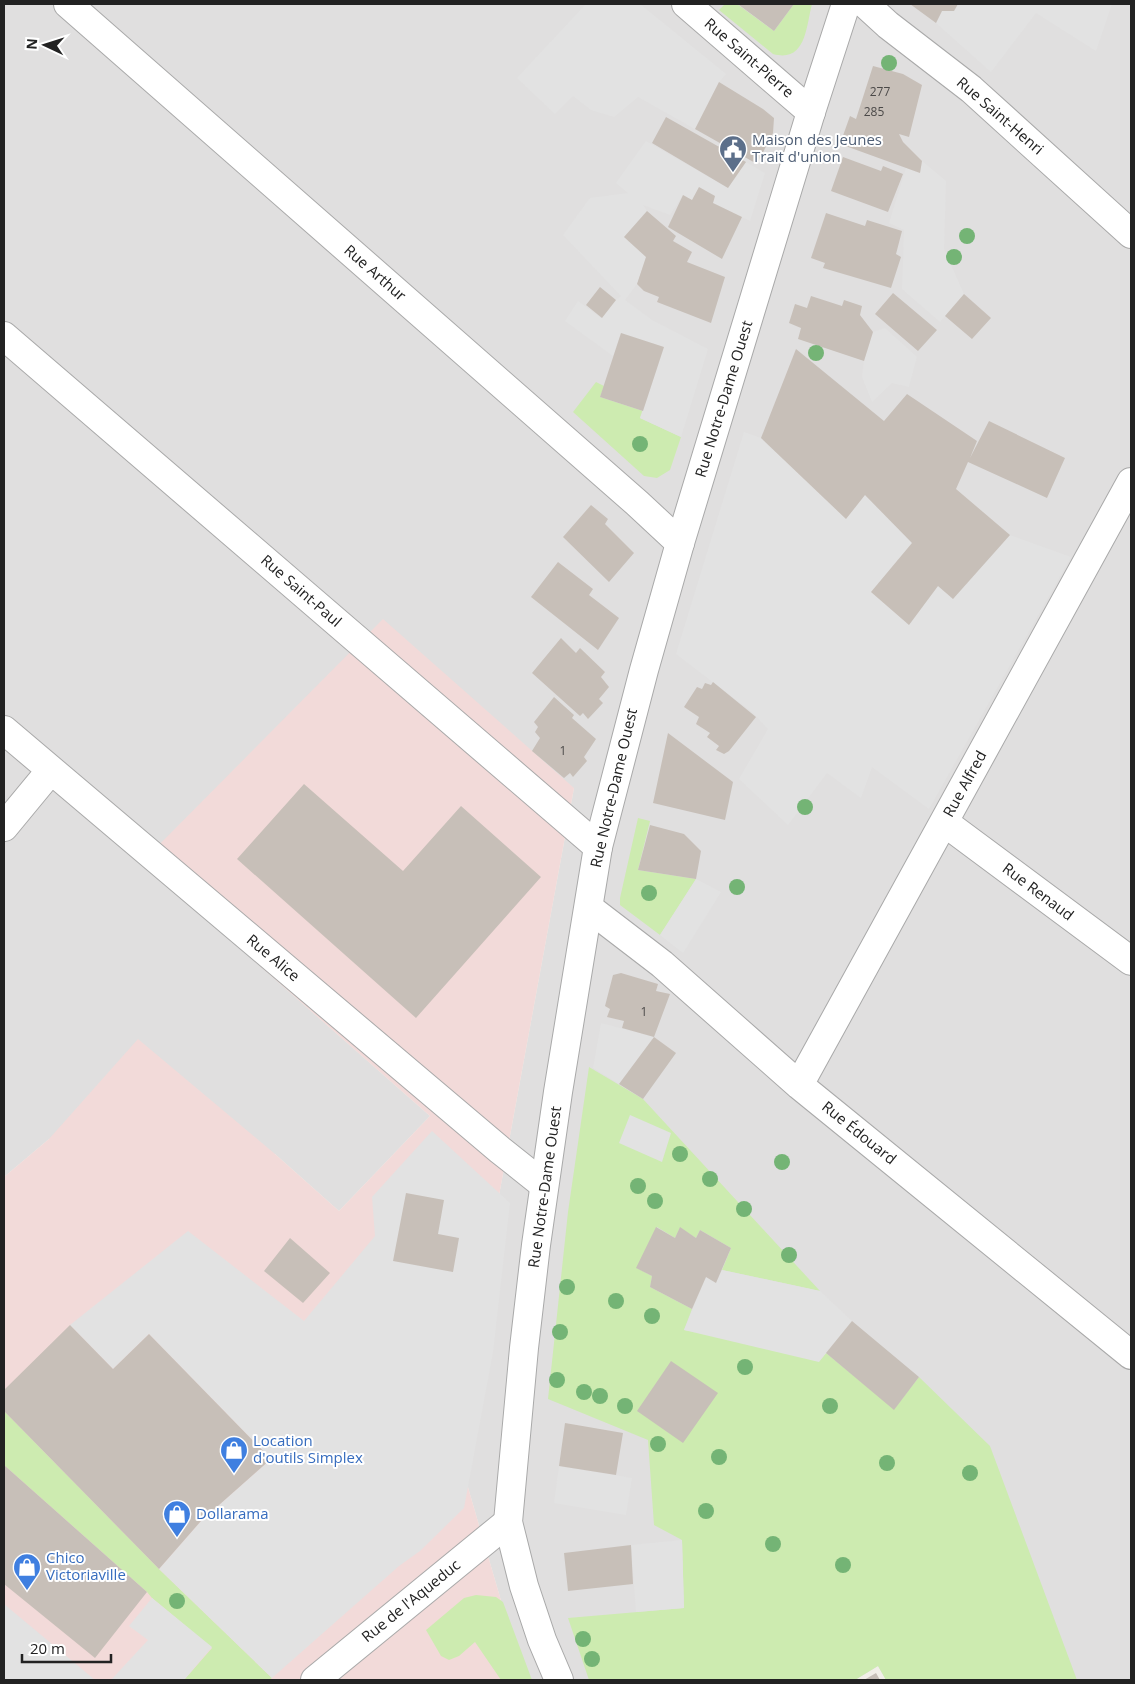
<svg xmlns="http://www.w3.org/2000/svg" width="1135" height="1684" viewBox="0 0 1135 1684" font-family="'Open Sans',sans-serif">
	<rect width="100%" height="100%" fill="#f2efe9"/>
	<path fill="#e0dfdf" d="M 4,4 L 1131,4 L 1131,1680 L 886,1680 L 878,1666 L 855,1680 L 531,1680 L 502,1604 L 460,1460 L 500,1190 L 574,788 L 142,862 L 430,1116 L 339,1211 L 275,1154 L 49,1139 L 4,1177 Z"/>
	<path fill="#f2dad9" d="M 383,619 L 574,788 L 500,1190 L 460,1460 L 502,1604 L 531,1680 L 4,1680 L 4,1177 L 49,1139 L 138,1039 L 275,1154 L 339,1211 L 430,1116 L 142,862 Z"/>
	<path fill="#cdebb0" d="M 725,4 L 737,4 L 774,31 L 794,4 L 812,4 C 806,27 806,63 773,54 L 719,10 Z
		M 596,382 L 604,386 L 600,397 L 643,411 L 640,418 L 681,437 L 670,470 L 657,478 L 644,476 L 573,412 Z
		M 638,818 L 650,821 L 638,870 L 696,879 L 660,935 L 620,905 L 620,898 Z
		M 589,1067 L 643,1099 L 820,1291 L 722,1270 L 731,1248 L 700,1230 L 696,1238 L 680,1228 L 675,1238 L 657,1227 L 637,1268 L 652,1276 L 650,1287 L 692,1309 L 684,1330 L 826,1353 L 894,1409 L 919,1377 L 990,1446 L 1077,1680 L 886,1680 L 878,1666 L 855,1680 L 589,1680 L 568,1618 L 684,1608 L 682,1540 L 654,1525 L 648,1440 L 548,1399 L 568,1212 Z
		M 4,1411 L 159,1569 L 272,1678 L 269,1680 L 184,1680 L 212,1648 L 152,1598 L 147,1592 L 4,1465 Z
		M 476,1595 L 496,1597 L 503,1602 L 532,1680 L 501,1680 L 475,1642 L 459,1656 L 449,1660 L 441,1656 L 426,1630 L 464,1598 Z"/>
	<path fill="#e2e2e2" d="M 586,4 L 640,4 L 726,74 L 719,82 L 695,129 L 638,97 L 614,117 L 591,110 L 573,96 L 555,114 L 517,78 Z
		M 958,4 L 1112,4 L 1096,51 L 1036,13 L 991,72 L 936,23 L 942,11 L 954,11 Z
		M 646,141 L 728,188 L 746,162 L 765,173 L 750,221 L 713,203 L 715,196 L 699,188 L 692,200 L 683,195 L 670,215 L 643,205 L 647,211 L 624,237 L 646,257 L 637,284 L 625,300 L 652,320 L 708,349 L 681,437 L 640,418 L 663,347 L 621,333 L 613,356 L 565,321 L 578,301 L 601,318 L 616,300 L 621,296 L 563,235 L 590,198 L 628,193 L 616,183 Z
		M 922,161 L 946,181 L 944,249 L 964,294 L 940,322 L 902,289 L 904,230 L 889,223 L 906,168 L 920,173 Z
		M 885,328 L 917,357 L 909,387 L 892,383 L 872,402 L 862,377 L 864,361 L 873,332 Z
		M 744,432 L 761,438 L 846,519 L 865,495 L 912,543 L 871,592 L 909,625 L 938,586 L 953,599 L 1010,535 L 1071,557 L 929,809 L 872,767 L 861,798 L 827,773 L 788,825 L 739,779 L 768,729 L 752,712 L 676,654 Z
		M 696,879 L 721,892 L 683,953 L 660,935 Z
		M 601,1023 L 654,1037 L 619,1084 L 593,1068 Z
		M 630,1115 L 671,1133 L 662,1162 L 619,1143 Z
		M 432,1131 L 510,1203 L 493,1352 L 464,1508 L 420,1551 L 399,1566 L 272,1678 L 159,1569 L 201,1521 L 271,1459 L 149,1334 L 113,1369 L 70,1325 L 188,1231 L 304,1321 L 375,1236 L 372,1197 Z
		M 722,1270 L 820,1291 L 852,1321 L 819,1362 L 684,1330 L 706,1277 L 716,1282 Z
		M 559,1466 L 632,1478 L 626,1515 L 554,1503 Z
		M 682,1540 L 684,1608 L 636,1612 L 631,1545 Z
		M 152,1598 L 212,1647 L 184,1680 L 111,1680 L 148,1640 L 129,1626 Z
		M 4,1604 L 95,1680 L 4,1680 Z"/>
	<path fill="#c7bfb8" d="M 740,4 L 794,4 L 774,31 L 739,5 Z
		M 910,4 L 958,4 L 954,11 L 942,11 L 936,23 Z
		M 873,66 L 903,74 L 922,85 L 909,137 L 899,134 L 903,142 L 922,161 L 920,173 L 840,144 L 850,116 L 856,119 Z
		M 719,82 L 763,109 L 774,118 L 773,133 L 757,164 L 695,129 Z
		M 666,117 L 746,162 L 728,188 L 652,143 Z
		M 843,157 L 881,171 L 883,166 L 903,174 L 888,212 L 831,191 Z
		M 699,187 L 715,196 L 713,203 L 742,217 L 722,259 L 668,227 L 683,195 L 692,200 Z
		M 647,211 L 676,236 L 673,241 L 692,252 L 687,262 L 725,277 L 711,323 L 657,302 L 659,297 L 644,291 L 637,284 L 646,257 L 624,237 Z
		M 826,213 L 865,226 L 867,220 L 902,231 L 896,254 L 901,257 L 891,288 L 823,268 L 825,263 L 811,258 Z
		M 600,287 L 616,300 L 602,318 L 586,305 Z
		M 893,293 L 937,330 L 918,351 L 875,314 Z
		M 964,294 L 991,318 L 972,339 L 945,316 Z
		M 811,296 L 842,306 L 844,300 L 862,306 L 860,315 L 873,332 L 864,361 L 798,339 L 801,328 L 789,323 L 795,304 L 807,308 Z
		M 621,333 L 664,347 L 643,411 L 600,397 Z
		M 796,349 L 884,421 L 907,394 L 977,441 L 970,458 L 989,421 L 1065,458 L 1047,498 L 968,462 L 956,489 L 1010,535 L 953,599 L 938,586 L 909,625 L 871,592 L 912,543 L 865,495 L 846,519 L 761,438 Z
		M 591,505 L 608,519 L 605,524 L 634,553 L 609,582 L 563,537 Z
		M 558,562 L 593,589 L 589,595 L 619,618 L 598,650 L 531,597 Z
		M 561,638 L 576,653 L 580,648 L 605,672 L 601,677 L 609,687 L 599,699 L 603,703 L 588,719 L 583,713 L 580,716 L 532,673 Z
		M 713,682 L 756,717 L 729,751 L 724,754 L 716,750 L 719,746 L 707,737 L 710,733 L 696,724 L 699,717 L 684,707 L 697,687 L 702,689 L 705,683 L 711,685 Z
		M 554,697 L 574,715 L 572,718 L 596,739 L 584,757 L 587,761 L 573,777 L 570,773 L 564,778 L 532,751 L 540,738 L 535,732 L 538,727 L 534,722 Z
		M 668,733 L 733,782 L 725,820 L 653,803 Z
		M 304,784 L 403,871 L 461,806 L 541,877 L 416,1018 L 237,859 Z
		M 650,825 L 684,834 L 701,851 L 696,879 L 638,870 Z
		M 621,973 L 658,984 L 656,991 L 670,994 L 654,1037 L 622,1028 L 624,1021 L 607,1017 L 610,1009 L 605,1006 L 613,975 Z
		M 654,1037 L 676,1053 L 643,1099 L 619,1084 Z
		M 406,1193 L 444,1200 L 438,1234 L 459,1238 L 453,1272 L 393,1261 Z
		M 656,1227 L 675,1238 L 680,1227 L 696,1238 L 700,1230 L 731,1248 L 716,1283 L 706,1277 L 692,1309 L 650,1287 L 652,1276 L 636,1268 Z
		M 290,1238 L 330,1273 L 303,1303 L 264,1271 Z
		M 852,1321 L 919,1377 L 894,1410 L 826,1353 Z
		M 70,1325 L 113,1369 L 149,1334 L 271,1459 L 201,1521 L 159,1569 L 4,1411 L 4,1390 Z
		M 671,1361 L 718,1393 L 683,1443 L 637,1411 Z
		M 565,1423 L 623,1433 L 616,1475 L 559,1466 Z
		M 4,1465 L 147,1592 L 95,1658 L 4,1584 Z
		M 631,1545 L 633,1584 L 568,1591 L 564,1553 Z
		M 876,1673 L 880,1680 L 864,1680 Z"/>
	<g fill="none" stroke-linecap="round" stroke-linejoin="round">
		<g stroke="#a9a9a9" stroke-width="30">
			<path id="minor" d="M 68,4 L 637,503 L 680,543
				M 686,4 L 811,112
				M 865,4 L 888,25 L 971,89 L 1131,234
				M 4,336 L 598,847
				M 4,730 L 500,1150 L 544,1185
				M 944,822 L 1131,961
				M 4,827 L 51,770
				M 589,908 L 662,964 L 799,1085 L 1131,1355
				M 799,1085 L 1131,482
				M 315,1680 L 508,1522"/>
		</g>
		<g stroke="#a9a9a9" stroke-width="30">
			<path id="tertiary" d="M 559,1680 L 542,1640 L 524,1586 L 508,1522 L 524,1348 L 536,1245 L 558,1092 L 598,847 L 644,670 L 680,543 L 811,112 L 846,4"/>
		</g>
		<use href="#minor" stroke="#fff" stroke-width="28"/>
		<use href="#tertiary" stroke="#fff" stroke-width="28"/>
	</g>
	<g fill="#74b475">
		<circle cx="889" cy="63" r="8"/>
		<circle cx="967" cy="236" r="8"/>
		<circle cx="954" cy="257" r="8"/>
		<circle cx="816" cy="353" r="8"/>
		<circle cx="640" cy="444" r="8"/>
		<circle cx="805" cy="807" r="8"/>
		<circle cx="737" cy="887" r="8"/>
		<circle cx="649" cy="893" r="8"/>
		<circle cx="680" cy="1154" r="8"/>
		<circle cx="782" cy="1162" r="8"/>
		<circle cx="710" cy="1179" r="8"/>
		<circle cx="638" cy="1186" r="8"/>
		<circle cx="655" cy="1201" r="8"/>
		<circle cx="744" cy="1209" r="8"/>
		<circle cx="789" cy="1255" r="8"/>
		<circle cx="567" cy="1287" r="8"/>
		<circle cx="616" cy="1301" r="8"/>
		<circle cx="652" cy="1316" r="8"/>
		<circle cx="560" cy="1332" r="8"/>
		<circle cx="745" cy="1367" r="8"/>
		<circle cx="557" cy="1380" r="8"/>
		<circle cx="584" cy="1392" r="8"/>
		<circle cx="600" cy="1396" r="8"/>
		<circle cx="625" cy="1406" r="8"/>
		<circle cx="830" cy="1406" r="8"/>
		<circle cx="658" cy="1444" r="8"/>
		<circle cx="719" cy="1457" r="8"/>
		<circle cx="887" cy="1463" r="8"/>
		<circle cx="970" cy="1473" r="8"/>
		<circle cx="706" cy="1511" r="8"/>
		<circle cx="773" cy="1544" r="8"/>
		<circle cx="843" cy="1565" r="8"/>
		<circle cx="177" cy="1601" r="8"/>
		<circle cx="583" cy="1639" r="8"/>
		<circle cx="592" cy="1659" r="8"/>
	</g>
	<defs>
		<g id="civic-pin" transform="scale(1.4375)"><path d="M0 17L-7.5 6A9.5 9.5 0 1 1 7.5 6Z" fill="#5c6f8a" stroke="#fff"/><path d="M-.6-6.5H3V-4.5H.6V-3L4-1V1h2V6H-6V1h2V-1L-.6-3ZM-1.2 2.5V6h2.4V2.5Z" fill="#fff"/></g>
		<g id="shop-pin" transform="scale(1.4375)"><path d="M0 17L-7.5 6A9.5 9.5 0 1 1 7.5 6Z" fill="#3f7fe0" stroke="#fff"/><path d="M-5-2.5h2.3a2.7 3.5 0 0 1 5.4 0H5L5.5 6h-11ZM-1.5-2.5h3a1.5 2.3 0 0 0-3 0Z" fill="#fff"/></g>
	</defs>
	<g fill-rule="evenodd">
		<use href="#civic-pin" x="733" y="149"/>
		<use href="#shop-pin" x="234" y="1450"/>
		<use href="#shop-pin" x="177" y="1514"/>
		<use href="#shop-pin" x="27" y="1567"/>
	</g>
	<g text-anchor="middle" stroke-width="4" stroke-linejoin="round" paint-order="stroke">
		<g font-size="12" fill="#4b4948">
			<text x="880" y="96">277</text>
			<text x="874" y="116">285</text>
			<text x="563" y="755">1</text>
			<text x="644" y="1016">1</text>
		</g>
		<g font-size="15" fill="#222" stroke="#fff">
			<text transform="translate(749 58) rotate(41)" y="5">Rue Saint-Pierre</text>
			<text transform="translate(1000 116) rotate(41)" y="5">Rue Saint-Henri</text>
			<text transform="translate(375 273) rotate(41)" y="5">Rue Arthur</text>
			<text transform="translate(724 399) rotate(-73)" y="5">Rue Notre-Dame Ouest</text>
			<text transform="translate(301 591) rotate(41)" y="5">Rue Saint-Paul</text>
			<text transform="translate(965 784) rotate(-61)" y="5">Rue Alfred</text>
			<text transform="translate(614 788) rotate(-77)" y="5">Rue Notre-Dame Ouest</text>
			<text transform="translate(1038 892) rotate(37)" y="5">Rue Renaud</text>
			<text transform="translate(273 958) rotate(40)" y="5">Rue Alice</text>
			<text transform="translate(859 1133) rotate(39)" y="5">Rue Édouard</text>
			<text transform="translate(545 1187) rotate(-82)" y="5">Rue Notre-Dame Ouest</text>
			<text transform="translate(411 1601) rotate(-39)" y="5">Rue de l'Aqueduc</text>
		</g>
		<g font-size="15" fill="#4e5e75" stroke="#fff" text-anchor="start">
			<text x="752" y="145">Maison des Jeunes<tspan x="752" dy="17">Trait d'union</tspan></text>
		</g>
		<g font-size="15" fill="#366cbe" stroke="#fff" text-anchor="start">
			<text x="253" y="1446">Location<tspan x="253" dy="17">d'outils Simplex</tspan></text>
			<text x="196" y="1519">Dollarama</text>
			<text x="46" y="1563">Chico<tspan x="46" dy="17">Victoriaville</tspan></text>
		</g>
	</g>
	<rect width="1135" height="1684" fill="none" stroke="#222222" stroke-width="10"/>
	<g transform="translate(45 45) rotate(274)" stroke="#ffffff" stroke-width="4" paint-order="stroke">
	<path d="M0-4L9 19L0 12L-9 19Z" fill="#222222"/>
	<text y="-8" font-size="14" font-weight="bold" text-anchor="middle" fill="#222222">N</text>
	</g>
	<path d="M22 1654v8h89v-8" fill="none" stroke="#222222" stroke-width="2.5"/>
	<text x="30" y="1654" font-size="15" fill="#222222" stroke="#ffffff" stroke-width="4" paint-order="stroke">20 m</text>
</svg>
